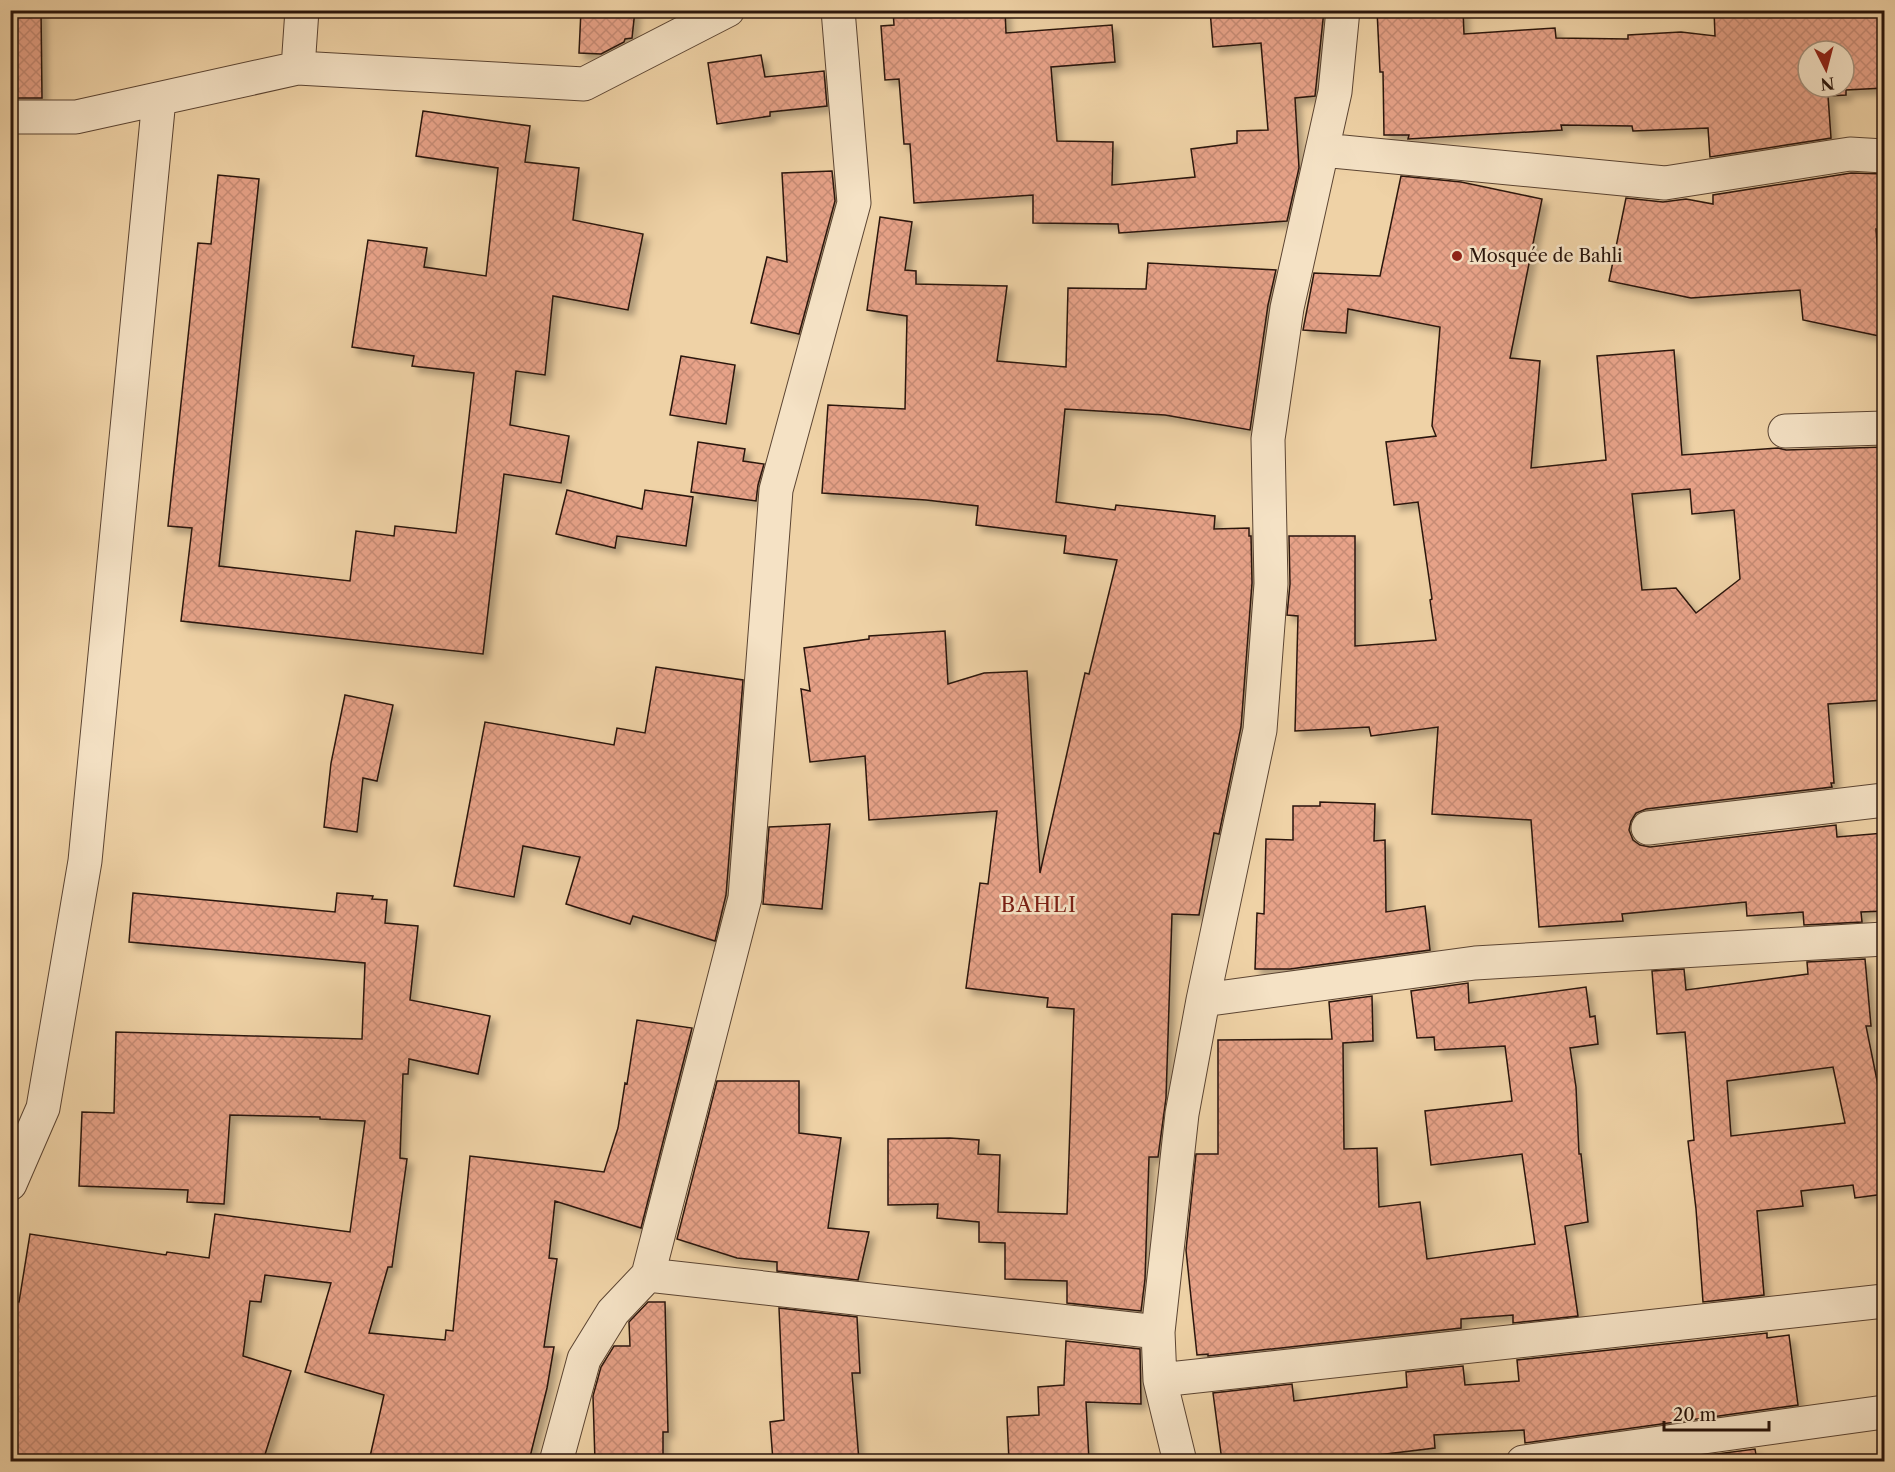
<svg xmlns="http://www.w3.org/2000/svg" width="1895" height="1472" viewBox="0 0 1895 1472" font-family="'Libre Caslon Text',serif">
	<defs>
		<pattern id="building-cross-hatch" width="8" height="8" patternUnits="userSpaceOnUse" patternTransform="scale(1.5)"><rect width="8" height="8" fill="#e7a288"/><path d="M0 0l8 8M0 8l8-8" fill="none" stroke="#c68b74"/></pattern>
		<filter id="shadow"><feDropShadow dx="5.5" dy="5.5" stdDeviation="3" flood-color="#0004"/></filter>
	</defs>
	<rect width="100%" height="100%" fill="#efd2a6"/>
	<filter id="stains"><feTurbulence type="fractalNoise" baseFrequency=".00333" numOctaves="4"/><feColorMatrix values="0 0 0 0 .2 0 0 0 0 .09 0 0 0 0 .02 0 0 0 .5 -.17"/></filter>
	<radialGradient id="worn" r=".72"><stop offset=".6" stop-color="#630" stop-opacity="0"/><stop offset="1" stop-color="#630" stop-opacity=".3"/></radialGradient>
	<path fill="url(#building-cross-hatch)" stroke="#2a150b" stroke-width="1.5" fill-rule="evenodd" filter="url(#shadow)" d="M 10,10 L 41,10 L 42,98 L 10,98 Z
		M 581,10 L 635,10 L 632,38 L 625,39 L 624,42 L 601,54 L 579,53 Z
		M 893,10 L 1005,10 L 1006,33 L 1112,25 L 1115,62 L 1051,67 L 1057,141 L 1113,142 L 1112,185 L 1195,177 L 1191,149 L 1237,143 L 1237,131 L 1268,130 L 1261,43 L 1213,47 L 1210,10 L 1324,10 L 1315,96 L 1295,98 L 1299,168 L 1287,221 L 1119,233 L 1118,224 L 1033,223 L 1033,195 L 914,203 L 910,144 L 904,144 L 899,79 L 885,80 L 881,26 L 894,25 Z
		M 1377,10 L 1463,10 L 1464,34 L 1555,28 L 1556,38 L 1628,39 L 1628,35 L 1681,32 L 1715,36 L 1714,10 L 1884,10 L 1884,88 L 1846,90 L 1846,95 L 1828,96 L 1831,138 L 1710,157 L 1708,128 L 1633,131 L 1632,126 L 1561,125 L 1562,130 L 1408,139 L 1409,135 L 1384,135 L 1383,72 L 1380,72 ZM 1808,51 L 1844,51 L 1844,87 L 1808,87 Z
		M 761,55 L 765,77 L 824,71 L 827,106 L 770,112 L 770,116 L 717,124 L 708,63 Z
		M 423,111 L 530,126 L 525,162 L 579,168 L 573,220 L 643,234 L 628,310 L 553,296 L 545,375 L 516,371 L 510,425 L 569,436 L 561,483 L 504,474 L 483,654 L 181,621 L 192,528 L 168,526 L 198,243 L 211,244 L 218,175 L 259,179 L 219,566 L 350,581 L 356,531 L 394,536 L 395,526 L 456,533 L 474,373 L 412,366 L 414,356 L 352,347 L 368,240 L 427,248 L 424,267 L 486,276 L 498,168 L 416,156 Z
		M 832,171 L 835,201 L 799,334 L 751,323 L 767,257 L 787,262 L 782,173 Z
		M 1851,173 L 1884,174 L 1884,229 L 1876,229 L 1884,337 L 1803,320 L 1800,290 L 1691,298 L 1609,281 L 1626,198 L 1663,202 L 1686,199 L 1713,204 L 1713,195 Z
		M 1401,176 L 1461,182 L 1542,199 L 1510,358 L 1540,361 L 1531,468 L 1606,460 L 1597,356 L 1674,350 L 1682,455 L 1778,448 L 1786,450 L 1884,447 L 1884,700 L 1828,704 L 1834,783 L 1831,783 L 1832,787 L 1646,809 L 1636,813 L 1631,821 L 1629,830 L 1633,840 L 1640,845 L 1650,847 L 1836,825 L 1837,837 L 1884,833 L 1884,911 L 1861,912 L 1862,922 L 1804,925 L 1803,912 L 1747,916 L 1746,902 L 1622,914 L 1623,921 L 1539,927 L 1531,820 L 1432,814 L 1438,727 L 1371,736 L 1369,727 L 1295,731 L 1298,616 L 1287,615 L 1290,584 L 1289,536 L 1355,536 L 1355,646 L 1436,640 L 1430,600 L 1432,599 L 1418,502 L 1394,505 L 1386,442 L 1436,436 L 1432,426 L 1440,327 L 1348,309 L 1346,333 L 1303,330 L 1314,273 L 1380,276 ZM 1690,489 L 1692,514 L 1734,510 L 1740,579 L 1696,613 L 1676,588 L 1642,590 L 1632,494 Z
		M 880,217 L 912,222 L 905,270 L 916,271 L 916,284 L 1007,286 L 997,361 L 1066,367 L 1068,288 L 1146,289 L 1148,263 L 1276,270 L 1268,305 L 1250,430 L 1165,415 L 1065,409 L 1056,502 L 1115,510 L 1116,505 L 1215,516 L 1214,529 L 1249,528 L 1249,536 L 1251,536 L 1252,583 L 1241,727 L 1219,834 L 1214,833 L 1199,915 L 1172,914 L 1166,1098 L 1158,1157 L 1149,1157 L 1145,1279 L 1141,1311 L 1067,1303 L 1067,1281 L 1005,1279 L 1005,1243 L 979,1242 L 979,1222 L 937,1218 L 938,1204 L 888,1205 L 888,1139 L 950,1138 L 979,1140 L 978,1154 L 1000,1155 L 998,1212 L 1067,1214 L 1074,1009 L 1047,1007 L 1048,998 L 966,988 L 980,883 L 988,884 L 997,811 L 869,820 L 865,756 L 810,762 L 801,689 L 810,691 L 804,648 L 869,639 L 869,636 L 945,631 L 948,684 L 984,673 L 1027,671 L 1040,873 L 1085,673 L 1089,674 L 1117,560 L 1064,553 L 1066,536 L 976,525 L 978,506 L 926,500 L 822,493 L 828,405 L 905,409 L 907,316 L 867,310 Z
		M 681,356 L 735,365 L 726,424 L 670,415 Z
		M 698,442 L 745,449 L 743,461 L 764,464 L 758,485 L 756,501 L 691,492 Z
		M 567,490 L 642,509 L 645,490 L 693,497 L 686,546 L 617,536 L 615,548 L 556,534 Z
		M 656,667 L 743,680 L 726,895 L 715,941 L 633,916 L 630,924 L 566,904 L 580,857 L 523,846 L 514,897 L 454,886 L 485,722 L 614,745 L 617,728 L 645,733 Z
		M 345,695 L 393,705 L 377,781 L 363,778 L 357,832 L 324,827 L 331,763 Z
		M 1320,802 L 1375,804 L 1374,841 L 1385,840 L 1386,912 L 1425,906 L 1430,950 L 1290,969 L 1255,969 L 1257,913 L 1264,914 L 1266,839 L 1293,840 L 1293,806 L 1320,806 Z
		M 830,824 L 822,909 L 763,904 L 769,827 Z
		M 133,893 L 335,912 L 337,893 L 373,896 L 372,899 L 387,900 L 385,923 L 418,926 L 410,1000 L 490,1016 L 478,1074 L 409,1059 L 408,1074 L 403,1074 L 400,1158 L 407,1159 L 392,1267 L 388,1267 L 369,1333 L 445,1340 L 446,1330 L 453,1331 L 470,1156 L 604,1172 L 618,1128 L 625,1083 L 627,1084 L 637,1020 L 692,1028 L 641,1228 L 555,1201 L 549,1258 L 557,1259 L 544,1347 L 554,1347 L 547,1388 L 529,1461 L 369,1461 L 384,1395 L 305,1372 L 331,1283 L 265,1275 L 261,1302 L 250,1301 L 243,1356 L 291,1371 L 263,1461 L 10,1461 L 10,1301 L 19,1302 L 30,1234 L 166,1255 L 167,1252 L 209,1258 L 215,1214 L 350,1232 L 365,1121 L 320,1119 L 320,1117 L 230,1115 L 224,1204 L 187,1202 L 188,1190 L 79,1186 L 82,1112 L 114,1113 L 116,1032 L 362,1039 L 365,963 L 129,942 Z
		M 1865,959 L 1871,1026 L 1866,1026 L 1884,1115 L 1884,1194 L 1855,1198 L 1853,1185 L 1801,1191 L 1803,1206 L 1757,1211 L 1764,1295 L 1703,1302 L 1696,1209 L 1688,1141 L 1694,1140 L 1685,1032 L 1657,1034 L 1652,971 L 1684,969 L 1686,990 L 1808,974 L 1807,962 ZM 1833,1067 L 1845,1123 L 1731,1136 L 1727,1081 Z
		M 1468,983 L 1469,1003 L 1586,987 L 1590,1017 L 1595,1016 L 1598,1044 L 1570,1048 L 1576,1087 L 1579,1154 L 1581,1154 L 1588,1222 L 1565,1226 L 1578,1316 L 1513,1323 L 1513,1315 L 1461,1319 L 1461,1328 L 1208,1356 L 1208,1354 L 1197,1355 L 1186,1250 L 1196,1154 L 1218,1154 L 1218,1040 L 1332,1039 L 1329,1002 L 1372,996 L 1373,1041 L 1343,1043 L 1344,1149 L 1377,1148 L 1379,1207 L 1420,1202 L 1427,1259 L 1535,1244 L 1522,1154 L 1431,1165 L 1425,1111 L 1512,1101 L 1505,1046 L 1435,1050 L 1434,1037 L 1417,1038 L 1411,991 Z
		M 717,1081 L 799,1081 L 799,1133 L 841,1138 L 828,1228 L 869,1232 L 858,1280 L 777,1271 L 777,1262 L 737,1258 L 677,1239 Z
		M 648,1302 L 665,1302 L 668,1432 L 663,1432 L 663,1461 L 595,1461 L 593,1396 L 601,1367 L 614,1346 L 630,1346 L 629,1322 Z
		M 779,1308 L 857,1317 L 860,1373 L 852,1373 L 859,1461 L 773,1461 L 770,1422 L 784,1420 Z
		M 1767,1333 L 1767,1338 L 1789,1335 L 1798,1405 L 1525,1443 L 1524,1430 L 1434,1435 L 1435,1448 L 1328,1461 L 1322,1461 L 1321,1455 L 1274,1461 L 1222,1461 L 1213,1393 L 1292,1384 L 1294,1401 L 1407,1387 L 1406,1372 L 1463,1366 L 1465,1385 L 1519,1381 L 1517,1360 Z
		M 1066,1341 L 1140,1349 L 1141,1404 L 1086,1402 L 1089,1461 L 1009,1461 L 1007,1417 L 1039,1415 L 1038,1387 L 1064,1385 Z
		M 1755,1449 L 1757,1461 L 1663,1461 Z"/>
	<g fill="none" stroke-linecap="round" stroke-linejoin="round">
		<g stroke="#5b4432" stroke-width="35">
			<path id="minor" d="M 298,68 L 302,10
				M 10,117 L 76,117 L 298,68 L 584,84 L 728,10
				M 1322,150 L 1665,183 L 1850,154 L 1884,156
				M 1785,431 L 1884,428
				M 1648,828 L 1884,800
				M 1203,1000 L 1475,963 L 1884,939
				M 10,1184 L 43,1108 L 85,861 L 159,99
				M 648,1275 L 1158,1332
				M 1160,1380 L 1884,1301
				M 556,1462 L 584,1359 L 613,1312 L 648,1275 L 745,898 L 776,490 L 854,203 L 838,10
				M 1180,1462 L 1160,1380 L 1158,1332 L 1182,1114 L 1203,1000 L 1260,730 L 1271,584 L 1268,439 L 1287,308 L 1335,92 L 1343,10
				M 1523,1462 L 1884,1412"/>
		</g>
		<use href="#minor" stroke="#f5e2c5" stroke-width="33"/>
	</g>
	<circle fill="#8f2418" stroke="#f5e2c5" stroke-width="2" cx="1457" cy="256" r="6"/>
	<g text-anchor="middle" stroke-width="5" stroke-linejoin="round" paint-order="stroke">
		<g font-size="18" fill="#2a150b" stroke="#f5e2c5" text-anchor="start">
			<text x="1469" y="262">Mosquée de Bahli</text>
		</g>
		<g font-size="21" letter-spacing="1.5" fill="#7a1f14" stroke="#f5e2c5">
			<text x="1039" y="912">BAHLI</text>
		</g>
	</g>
	<rect width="1895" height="1472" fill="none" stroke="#efd2a6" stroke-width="36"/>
	<rect x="12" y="12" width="1871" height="1448" fill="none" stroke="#2a150b" stroke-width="3"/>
	<rect x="18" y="18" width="1859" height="1436" fill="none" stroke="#2a150b" stroke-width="1.5"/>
	<g transform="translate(1826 69) rotate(174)"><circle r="28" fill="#f5e2c5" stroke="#a4907b" stroke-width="1.5"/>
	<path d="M0-4.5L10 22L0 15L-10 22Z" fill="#8f2418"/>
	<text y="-9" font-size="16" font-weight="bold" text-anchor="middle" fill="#2a150b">N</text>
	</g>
	<path d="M1664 1421v9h105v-9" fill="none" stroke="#2a150b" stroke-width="3"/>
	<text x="1673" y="1421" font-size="18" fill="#2a150b" stroke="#f5e2c5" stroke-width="4.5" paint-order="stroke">20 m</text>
	<rect width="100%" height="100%" filter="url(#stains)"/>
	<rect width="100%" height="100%" fill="url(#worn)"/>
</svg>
